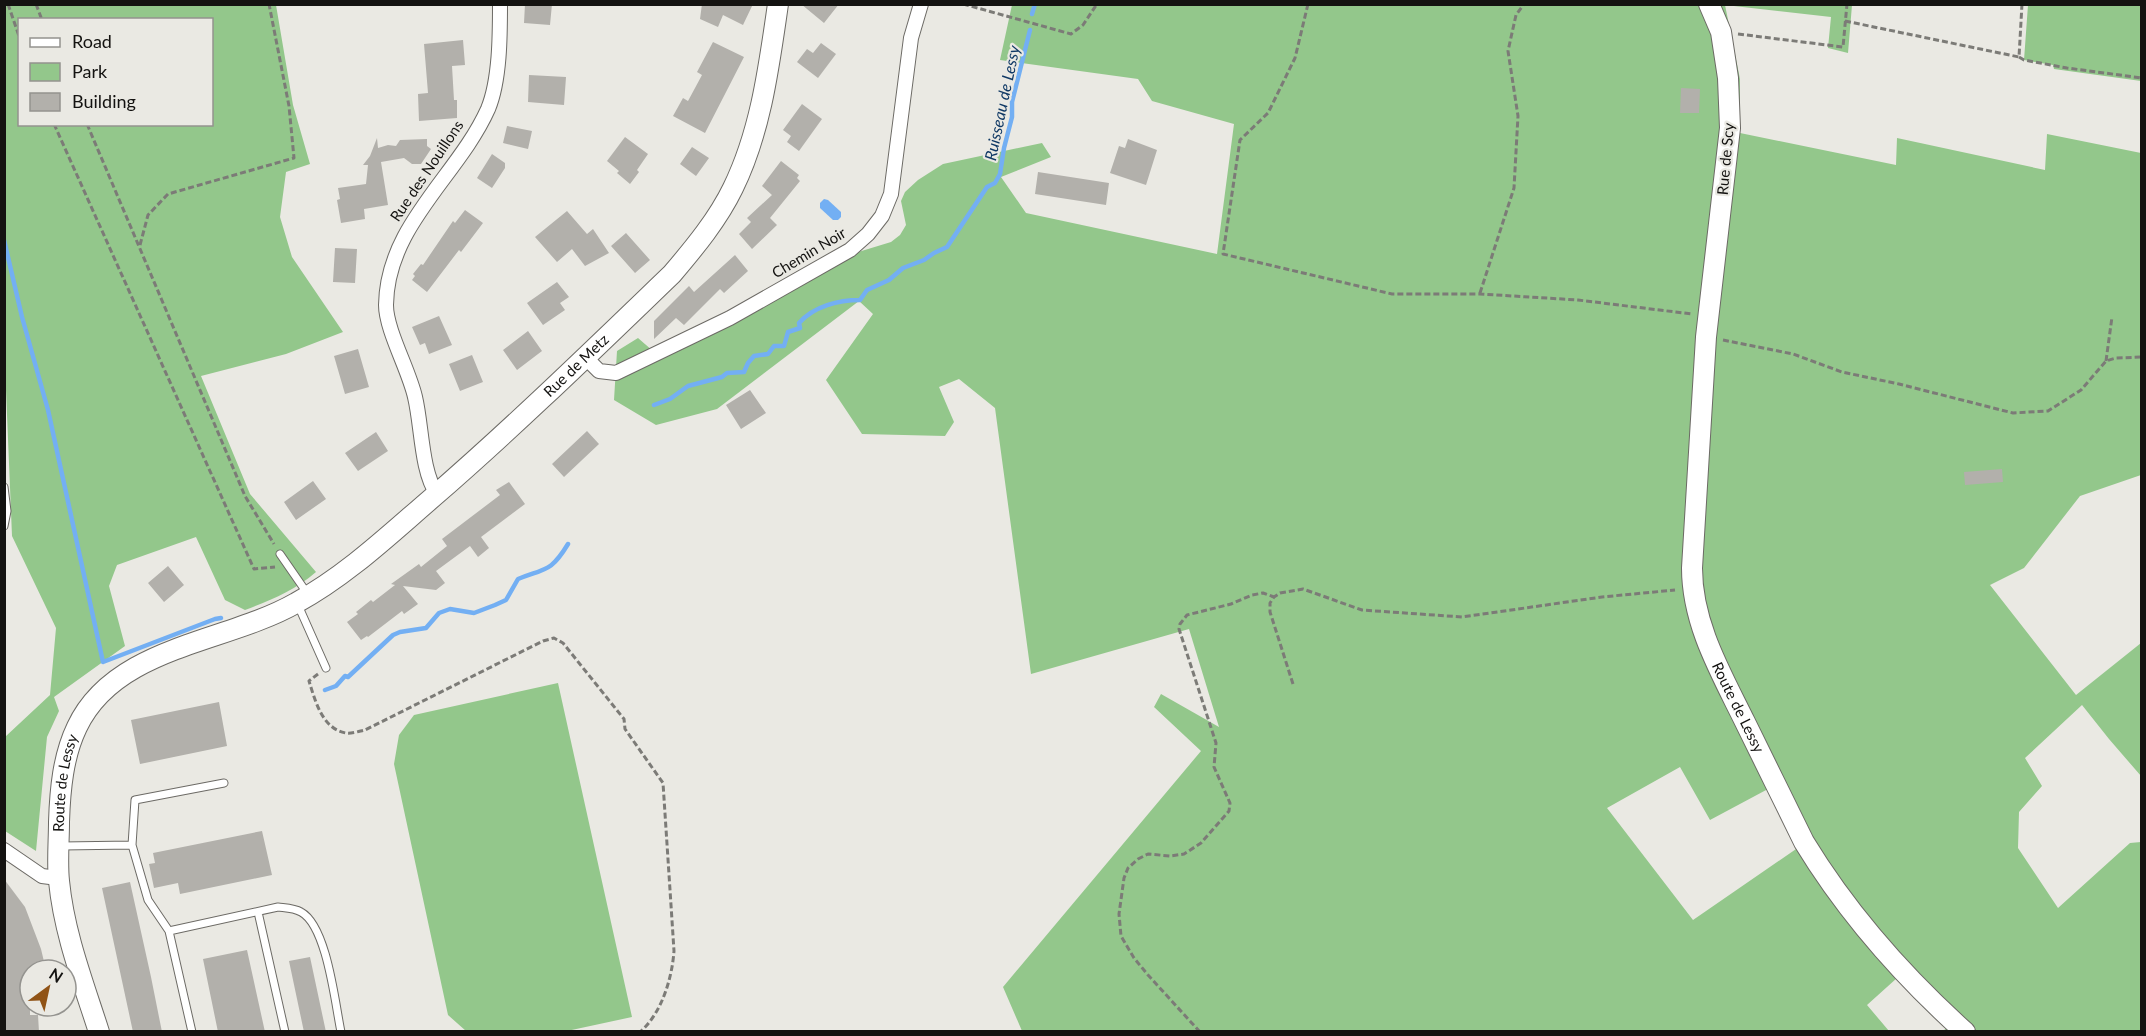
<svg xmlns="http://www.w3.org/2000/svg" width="2146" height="1036" viewBox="0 0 2146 1036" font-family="Lato,sans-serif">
	<rect width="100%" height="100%" fill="#eae9e3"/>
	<path fill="#93c78b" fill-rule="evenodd" d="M 5,5 L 276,5 L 293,105 L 310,164 L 286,172 L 280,217 L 292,257 L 343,332 L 286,354 L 201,376 L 250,494 L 316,572 C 294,591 271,600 245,610 L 225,600 L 196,537 L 117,565 L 109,586 L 125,646 L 54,697 L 59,711 L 47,737 L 36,851 L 5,831 L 5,737 L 50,695 L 56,628 L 12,536 L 5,366 ZM 20,20 L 212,20 L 212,124 L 20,124 Z
		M 1012,5 L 1852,5 L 1848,53 L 1828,48 L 1831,17 L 1725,5 L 1740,79 L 1740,133 L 1896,165 L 1897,138 L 2045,170 L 2047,134 L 2141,153 L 2141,475 L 2080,496 L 2024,568 L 1990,585 L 2076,695 L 2141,643 L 2141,776 L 2109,739 L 2082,705 L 2025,758 L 2042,786 L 2019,812 L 2018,848 L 2058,908 L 2130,843 L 2141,842 L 2141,1031 L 1943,1031 L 1954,1022 L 1897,978 L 1867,1005 L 1889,1031 L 1022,1031 L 1003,987 L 1201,751 L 1154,707 L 1161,694 L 1219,727 L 1189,629 L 1031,674 L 995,408 L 959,379 L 939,387 L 954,422 L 945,436 L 862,434 L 826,380 L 873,314 L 859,301 L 717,409 L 656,425 L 614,400 L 617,351 L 638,338 L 661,358 L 855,253 L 891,242 L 900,235 L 906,225 L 901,201 L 905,192 L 918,180 L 943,164 L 1042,143 L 1051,157 L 1001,177 L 1026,213 L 1217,254 L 1234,124 L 1152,101 L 1138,79 L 1000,60 ZM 1680,767 L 1710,820 L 1768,789 L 1799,847 L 1693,920 L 1607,808 Z
		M 2028,5 L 2141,5 L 2141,81 L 2054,69 L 2053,65 L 2024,60 Z
		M 558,683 L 632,1017 L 567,1031 L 466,1031 L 448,1015 L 394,764 L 399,735 L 414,715 Z"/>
	<path fill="#73aff3" d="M 824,199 L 828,200 L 841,212 L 841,217 L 838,220 L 833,220 L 820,208 L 820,203 Z"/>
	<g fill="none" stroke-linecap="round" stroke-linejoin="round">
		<path stroke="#73aff3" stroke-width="4.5" d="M 1032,14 L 1035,4
			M 4,240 L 22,317 L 48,410 L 103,662 L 215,619 L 221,618
			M 654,405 L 670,399 L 688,386 L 722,377 L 727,373 L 744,372 L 748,363 L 754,356 L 768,354 L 774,346 L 784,346 L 788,332 L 800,328 L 799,323 C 814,306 839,300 860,300 L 867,290 L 889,280 L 903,268 L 924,260 L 934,253 L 947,247 L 987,187 L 995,183 L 1000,174 L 1004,148 L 1012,117 L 1012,102 L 1030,30
			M 325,690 L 336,686 L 345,676 L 348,677 L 393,635 L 400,632 L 426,628 L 439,613 L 450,609 L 474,613 L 495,605 L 506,600 L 518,579 C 546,568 551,572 568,544"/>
	</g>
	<path fill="#b2b0ab" d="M 525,4 L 552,4 L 550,25 L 524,23 Z
		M 702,4 L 753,4 L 743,25 L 723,15 L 718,27 L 700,19 Z
		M 801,4 L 839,4 L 824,23 Z
		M 463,40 L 465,65 L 452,66 L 454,100 L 457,100 L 457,118 L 419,121 L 418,94 L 428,93 L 424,44 Z
		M 713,42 L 744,57 L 705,133 L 673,116 L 683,98 L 688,101 L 702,75 L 697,72 Z
		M 821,43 L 836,54 L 818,78 L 797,62 L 807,49 L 813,53 Z
		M 529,75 L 566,77 L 564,105 L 528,102 Z
		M 1681,88 L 1700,89 L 1699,113 L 1680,113 Z
		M 802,104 L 822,119 L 799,151 L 787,142 L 791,136 L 783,130 Z
		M 507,126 L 532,131 L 528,149 L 503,143 Z
		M 625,137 L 648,154 L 637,170 L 639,172 L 630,184 L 617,173 L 619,171 L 607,161 Z
		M 377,138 L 378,148 L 388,145 L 396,146 L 400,140 L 427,139 L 427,146 L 431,149 L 421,164 L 412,164 L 404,158 L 381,162 L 388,205 L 364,209 L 365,219 L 341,223 L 337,200 L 340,199 L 338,188 L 366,184 L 368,165 L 363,165 L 370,156 Z
		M 1128,139 L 1157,150 L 1146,185 L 1110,173 L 1119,146 L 1125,148 Z
		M 692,147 L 709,158 L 696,176 L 680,164 Z
		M 492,154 L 505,163 L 505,168 L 492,188 L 477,178 Z
		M 781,161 L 799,175 L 797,178 L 800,181 L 770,218 L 777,225 L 752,249 L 739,234 L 751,222 L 747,218 L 772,195 L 762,186 Z
		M 1038,172 L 1109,183 L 1106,205 L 1035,194 Z
		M 465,210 L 483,223 L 461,252 L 459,250 L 427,292 L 412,280 L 415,276 L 413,274 L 421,264 L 423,265 L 453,221 L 455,223 Z
		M 567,211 L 587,234 L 593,229 L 609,253 L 585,266 L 572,249 L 557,262 L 535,237 Z
		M 626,233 L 650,260 L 635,273 L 611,246 Z
		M 335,248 L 357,249 L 355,283 L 333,282 Z
		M 735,255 L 748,271 L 724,293 L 720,289 L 684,325 L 676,318 L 654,339 L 654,321 L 689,286 L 694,292 Z
		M 557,282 L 569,297 L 560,303 L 565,310 L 543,325 L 527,303 Z
		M 439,316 L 452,345 L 429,354 L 425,343 L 420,345 L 412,327 Z
		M 528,331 L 542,351 L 517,370 L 503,350 Z
		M 358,349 L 369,387 L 345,394 L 334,356 Z
		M 472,355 L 483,382 L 460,391 L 449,364 Z
		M 750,390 L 766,413 L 741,429 L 726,405 Z
		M 587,431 L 599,444 L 564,477 L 552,464 Z
		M 376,432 L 388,451 L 358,471 L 345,453 Z
		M 2002,469 L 2003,482 L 1965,485 L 1964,472 Z
		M 313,481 L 326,499 L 296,520 L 284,502 Z
		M 509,482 L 525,504 L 481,537 L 489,548 L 478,557 L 470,546 L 436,571 L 445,583 L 436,590 L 403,586 L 418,604 L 404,614 L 402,611 L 368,637 L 367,636 L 361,640 L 347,622 L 358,614 L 356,612 L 371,600 L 373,602 L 395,585 L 391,584 L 419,564 L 421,567 L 447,546 L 442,539 L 500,495 L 496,490 Z
		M 168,566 L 184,585 L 164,602 L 148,583 Z
		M 219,702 L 227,746 L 140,764 L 131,720 Z
		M 262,831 L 272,875 L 180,894 L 178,883 L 154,888 L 149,864 L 155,863 L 153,853 Z
		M 4,879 L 25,907 L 41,949 L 46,970 L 30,970 L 30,1015 L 38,1015 L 39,1032 L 4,1032 Z
		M 130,882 L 151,977 L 162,1032 L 133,1032 L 102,888 Z
		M 247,950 L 265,1032 L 218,1032 L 203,959 Z
		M 310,957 L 326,1032 L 304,1032 L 289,961 Z"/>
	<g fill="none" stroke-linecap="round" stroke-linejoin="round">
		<g stroke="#6c6a65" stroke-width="9">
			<path id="lane" d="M 4,487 L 7,511 L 4,526
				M 280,554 L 307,593
				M 298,605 L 326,668
				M 224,783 L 135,800 L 132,845 L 148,900 L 169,931 L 278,907 C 286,908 294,908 301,912 C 327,926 335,1003 341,1032
				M 62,846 L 132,845
				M 258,912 L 285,1032
				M 169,931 L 192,1032"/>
		</g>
		<g stroke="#6c6a65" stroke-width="16">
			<path id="street" d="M 586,358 L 599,371 L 616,373 L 730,318 L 850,250 L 868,234 L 882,216 L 891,194 L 911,38 L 921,4
				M 437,494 C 421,471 422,426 415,397 C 409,370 386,330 386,305 C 387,225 458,176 488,109 C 500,80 500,35 500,4
				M 4,850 L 42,876 L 58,878"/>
		</g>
		<g stroke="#6c6a65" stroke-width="22">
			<g id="secondary">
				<path id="s1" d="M 1709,4 L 1721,32 L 1728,78 L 1730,128 L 1706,337 L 1692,568 C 1692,624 1721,673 1745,722 C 1765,762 1784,802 1804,842 C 1846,911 1904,977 1965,1032"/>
				<path id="s2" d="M 99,1032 C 83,982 64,933 59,881 C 57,862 59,841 59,822 C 60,790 63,756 77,727 C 115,646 226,643 296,603 C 346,576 389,535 432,498 C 515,426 593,350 672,274 C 695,247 718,219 733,188 C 761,131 769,66 778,4"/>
			</g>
		</g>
		<path stroke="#7c7b77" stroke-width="3" stroke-dasharray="6 3" stroke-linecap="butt" d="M 8,4 L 20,39
			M 36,4 L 42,20
			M 963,4 L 1071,34 L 1083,25 L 1097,4
			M 1308,4 L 1295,58 L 1268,113 L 1240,140 L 1223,254 L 1392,294 L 1480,294 L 1578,300 L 1692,314
			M 1845,21 L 2019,57 L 2022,4
			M 1738,34 L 1843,47 L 1847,4
			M 2019,57 L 2024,60 L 2067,68 L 2142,78
			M 54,124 L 254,569 L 275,567
			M 87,124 L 245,496 L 274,544
			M 140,245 L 148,215 L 168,194 L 294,158 L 289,106 L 269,4
			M 1480,293 L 1514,188 L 1518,116 L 1508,51 L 1516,15 L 1524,4
			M 1723,340 L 1793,354 L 1842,372 L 1899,384 L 2013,413 L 2048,411 L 2081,390 L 2106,361 L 2116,358 L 2142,357
			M 2106,361 L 2112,317
			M 318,674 L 309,681 C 315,700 322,729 346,733 C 351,734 360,731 365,730 L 543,641 L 554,638 L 563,643 L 624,719 L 625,729 L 663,783 L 674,951 C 672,978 662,1013 640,1032
			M 1293,684 L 1270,612 L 1270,603 L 1274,597 L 1280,593 L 1303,589 L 1362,610 L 1462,617 L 1602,597 L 1675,590
			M 1200,1032 L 1148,975 L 1134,958 L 1121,936 L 1119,914 L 1124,878 L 1128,868 L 1138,859 L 1148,854 L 1170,856 L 1184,854 L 1201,843 L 1229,811 L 1230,803 L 1214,767 L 1216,743 L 1179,629 L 1180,624 L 1187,615 L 1231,604 L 1252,595 L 1263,593 L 1274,597"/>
		<use href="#lane" stroke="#fff" stroke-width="7"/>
		<use href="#street" stroke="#fff" stroke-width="14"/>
		<use href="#secondary" stroke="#fff" stroke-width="20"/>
	</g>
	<g text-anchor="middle" stroke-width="4.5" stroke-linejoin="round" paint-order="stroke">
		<g font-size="15" fill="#141311" stroke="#eae9e3">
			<text transform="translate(1726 159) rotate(-85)" y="5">Rue de Scy</text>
			<text transform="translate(427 171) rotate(-56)" y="5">Rue des Nouillons</text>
			<text transform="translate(809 253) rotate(-31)" y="5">Chemin Noir</text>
			<text dy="5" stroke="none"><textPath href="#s2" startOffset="939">Rue de Metz</textPath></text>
			<text dy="5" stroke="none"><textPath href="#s1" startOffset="717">Route de Lessy</textPath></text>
			<text dy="5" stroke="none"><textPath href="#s2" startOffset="255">Route de Lessy</textPath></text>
		</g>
		<g font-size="16" font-style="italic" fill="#103965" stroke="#eae9e3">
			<text transform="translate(1002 103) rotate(-78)" y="6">Ruisseau de Lessy</text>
		</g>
	</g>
	<rect width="2146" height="1036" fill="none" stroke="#141311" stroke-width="12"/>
	<rect x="18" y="18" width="195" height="108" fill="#eae9e3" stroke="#94938f" stroke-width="1.5"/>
	<rect x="30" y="38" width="30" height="9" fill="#ffffff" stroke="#94938f" stroke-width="1.5"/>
	<text x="72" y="48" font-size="18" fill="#141311">Road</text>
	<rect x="30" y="63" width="30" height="18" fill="#93c78b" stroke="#94938f" stroke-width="1.5"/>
	<text x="72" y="78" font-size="18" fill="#141311">Park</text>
	<rect x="30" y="93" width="30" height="18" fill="#b2b0ab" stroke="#94938f" stroke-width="1.5"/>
	<text x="72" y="108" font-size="18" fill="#141311">Building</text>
	<g transform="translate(48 988) rotate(33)"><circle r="28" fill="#eae9e3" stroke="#94938f" stroke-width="1.5"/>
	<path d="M0-4.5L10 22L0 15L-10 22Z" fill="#905316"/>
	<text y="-9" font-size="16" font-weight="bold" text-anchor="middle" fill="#141311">N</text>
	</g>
</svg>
